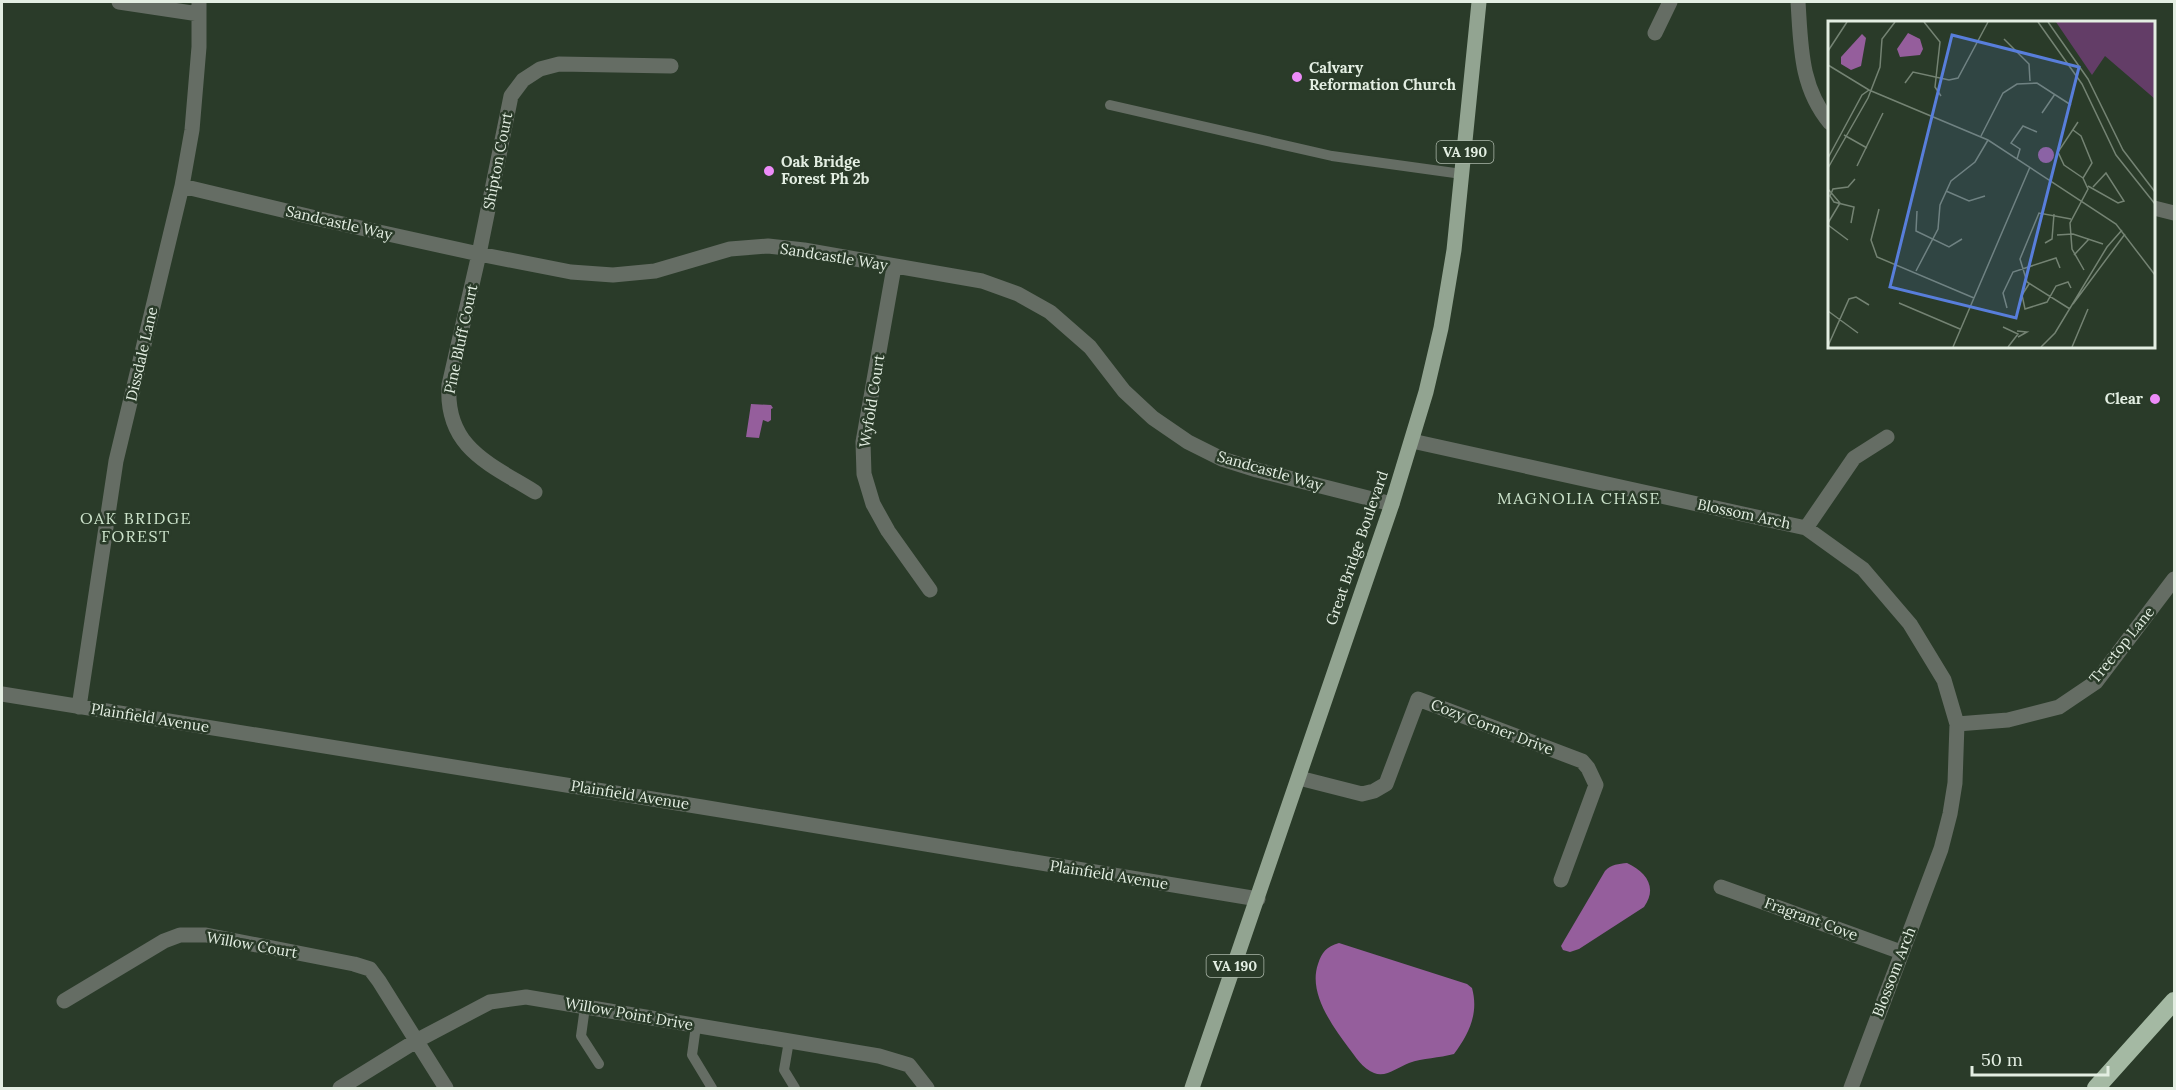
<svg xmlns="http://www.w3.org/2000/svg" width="2176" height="1090" viewBox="0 0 2176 1090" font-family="Lora,serif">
	<rect width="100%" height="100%" fill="#2a3b29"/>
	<path fill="#955e9c" d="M 751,404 L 771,405 L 773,408 L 771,409 L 771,420 L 768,422 L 763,420 L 759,438 L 746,437 Z
		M 1627,863 C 1646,872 1658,887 1644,907 L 1579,949 L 1570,952 L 1563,950 L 1561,946 L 1565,939 L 1605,871 C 1611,864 1619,864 1627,863 Z
		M 1339,943 L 1467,984 L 1472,988 C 1479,1013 1469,1034 1454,1054 C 1439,1058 1423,1058 1409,1063 C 1398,1067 1386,1078 1374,1073 C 1363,1069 1355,1056 1348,1047 C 1332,1025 1308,993 1318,964 C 1322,952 1326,947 1339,943 Z"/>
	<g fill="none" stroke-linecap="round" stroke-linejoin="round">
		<path stroke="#656d64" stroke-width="10" d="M 1110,105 L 1332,156 L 1462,174
			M 585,1007 L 581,1036 L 599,1064
			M 696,1026 L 692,1055 L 712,1088
			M 789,1041 L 784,1070 L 795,1088"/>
		<path stroke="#656d64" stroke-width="15" d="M 119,2 L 199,14
			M 1798,2 C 1801,46 1800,87 1830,123
			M 1655,33 L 1670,2
			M 182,186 L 320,219 L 479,254 L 571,272 L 613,275 L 655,271 L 730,249 L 768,246 L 804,250 L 982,281 L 1018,294 L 1050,312 L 1090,347 L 1124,391 L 1153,418 L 1188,442 L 1222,459 L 1257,470 L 1392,504
			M 2154,208 L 2174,213
			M 894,267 L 863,442 L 864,474 L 873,504 L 888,531 L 930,590
			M 1412,441 L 1806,528 L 1863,569 L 1910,624 L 1944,680 L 1957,724 L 1955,783 L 1950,814 L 1941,849 L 1851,1088
			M 535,492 C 490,464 445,448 449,385 L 479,254 L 511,96 L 523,80 L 540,69 L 559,64 L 671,66
			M 1806,528 L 1854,458 L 1887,437
			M 2,694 L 702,807 L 1258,899
			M 79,707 L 116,461 L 182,186 L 192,130 L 199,47 L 199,2
			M 1957,724 L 2008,720 L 2059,707 L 2096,682 L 2174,579
			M 1299,778 L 1362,794 L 1374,791 L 1386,784 L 1418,699 L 1582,761 L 1588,768 L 1596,785 L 1561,880
			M 1721,887 L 1901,952
			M 64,1001 L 164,941 L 180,935 L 206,935 L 354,964 L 370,969 L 379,981 L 446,1088
			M 340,1088 L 416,1041 L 490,1002 L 526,997 L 879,1056 L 909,1065 L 927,1088"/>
		<path stroke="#92a491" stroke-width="15" d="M 1192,1088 L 1392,504 L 1426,392 L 1441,328 L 1454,250 L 1479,2"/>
		<path stroke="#a4b9a3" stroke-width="18" d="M 2096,1088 L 2174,1001"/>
	</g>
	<g fill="#ed8cf9" stroke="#2a3b29" stroke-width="2">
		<circle cx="1297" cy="77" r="6"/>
		<circle cx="769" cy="171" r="6"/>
		<circle cx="2155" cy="399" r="6"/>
	</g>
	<g text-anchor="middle" stroke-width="5" stroke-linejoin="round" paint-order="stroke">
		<g fill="#2a3b29" stroke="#acb8aa" stroke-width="1.5">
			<rect x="1436.5" y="141" width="57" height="22" rx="4.5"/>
			<rect x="1206.5" y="955" width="57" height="22" rx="4.5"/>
		</g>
		<g font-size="14" font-weight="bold" fill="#e3eee2">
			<text x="1465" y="157">VA 190</text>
			<text x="1235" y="971">VA 190</text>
		</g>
		<g font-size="15" font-weight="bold" fill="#e3eee2" stroke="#2a3b29" text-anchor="start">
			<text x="1309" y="73">Calvary<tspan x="1309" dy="17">Reformation Church</tspan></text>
			<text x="781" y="167">Oak Bridge<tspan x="781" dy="17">Forest Ph 2b</tspan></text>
			<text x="2143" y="404" text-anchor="end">Clear</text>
		</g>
		<g font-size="15" fill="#e3eee2" stroke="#2a3b29">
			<text transform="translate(498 161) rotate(-79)" y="5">Shipton Court</text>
			<text transform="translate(339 223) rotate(13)" y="5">Sandcastle Way</text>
			<text transform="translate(834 257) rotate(9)" y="5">Sandcastle Way</text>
			<text transform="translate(461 339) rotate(-78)" y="5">Pine Bluff Court</text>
			<text transform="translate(142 354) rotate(-77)" y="5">Dissdale Lane</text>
			<text transform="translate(872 401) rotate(-81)" y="5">Wyfold Court</text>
			<text transform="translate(1270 471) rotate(16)" y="5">Sandcastle Way</text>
			<text transform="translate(1744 514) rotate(12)" y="5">Blossom Arch</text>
			<text transform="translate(1357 548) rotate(-71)" y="5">Great Bridge Boulevard</text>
			<text transform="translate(2122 645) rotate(-51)" y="5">Treetop Lane</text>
			<text transform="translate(150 718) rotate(9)" y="5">Plainfield Avenue</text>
			<text transform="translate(1492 727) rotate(21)" y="5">Cozy Corner Drive</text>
			<text transform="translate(630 795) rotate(9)" y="5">Plainfield Avenue</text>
			<text transform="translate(1109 875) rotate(9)" y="5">Plainfield Avenue</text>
			<text transform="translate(1811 919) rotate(20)" y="5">Fragrant Cove</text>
			<text transform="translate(252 945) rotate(10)" y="5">Willow Court</text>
			<text transform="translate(1894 972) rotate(-69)" y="5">Blossom Arch</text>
			<text transform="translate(629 1014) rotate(10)" y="5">Willow Point Drive</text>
		</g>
		<g font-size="16" letter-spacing="1.5" fill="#cde4cc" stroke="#2a3b29">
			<text x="1579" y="504">MAGNOLIA CHASE</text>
			<text x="136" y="524">OAK BRIDGE<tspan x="136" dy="18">FOREST</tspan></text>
		</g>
	</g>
	<g transform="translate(1828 21)">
		<rect width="327" height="327" fill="#2a3b29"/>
		<path d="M 228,1 L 327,1 L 327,78 L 277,35 L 264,54 Z" fill="#633d67"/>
		<path d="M 80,12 L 92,18 L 95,28 L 92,34 L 72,36 L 69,28 ZM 34,13 L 38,17 L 33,45 L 23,49 L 13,43 L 13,36 ZM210 134a8 8 0 1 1 16 0a8 8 0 1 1-16 0Z" fill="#955e9c"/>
		<path fill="none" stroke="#748373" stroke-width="1.5" d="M 96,1 L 112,21 L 107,66 L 113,75M 210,1 L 254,63 L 288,134 L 327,183M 220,1 L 260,58 L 295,129 L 327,171M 176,18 L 201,43 L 202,60M 0,30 L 19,1M 0,44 L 41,69 L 160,119 L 288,203 L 327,254M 77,62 L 85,51 L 121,59 L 130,57 L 160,1M 214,92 L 227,73M 250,101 L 230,131 L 236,144 L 255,157M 245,109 L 253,115 L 264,142 L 255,157 L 260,168 L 242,202 L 244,228 L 256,249M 16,114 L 39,127M 153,115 L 175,72 L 189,63 L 209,62 L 243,84M 0,137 L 34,74 L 41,69M 189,138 L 192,128 L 183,122 L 195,105 L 209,111M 29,145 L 55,92M 0,147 L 40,77 L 52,46 L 54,18 L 67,1M 260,165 L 290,182 L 296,180 L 278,152 L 265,166M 0,168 L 12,182 L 0,202M 118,170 L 141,180 L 157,175M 51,188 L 43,219 L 49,236 L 146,277M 89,190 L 88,210 L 121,226 L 134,218M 23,202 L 26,186 L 6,181 L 2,175 L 5,168 L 20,166 L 27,158M 0,204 L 20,219M 229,214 L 245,213 L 275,223M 217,222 L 224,218 L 226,193M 246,234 L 261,218M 88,250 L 110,208 L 112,184 L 123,160 L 147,141 L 160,119M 201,263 L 194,274 L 197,288 L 219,281 L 228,265 L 240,261 L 243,267M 71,282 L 132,308M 245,283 L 297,213M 179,287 L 175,272 L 185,251 L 228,237 L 232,247M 242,288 L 199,261 L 192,238 L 211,192 L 243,198M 0,290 L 30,312M 175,306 L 190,313 L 180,326M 189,310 L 199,311 L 190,316M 0,325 L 21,278 L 28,276 L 41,284M 125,326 L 202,146M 213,326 L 227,312 L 279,226 L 294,209M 244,326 L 260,288"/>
		<path fill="#587edb" fill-opacity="0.15" stroke="#587edb" stroke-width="3" d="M 124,14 L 251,46 L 188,297 L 62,266 Z"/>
		<rect width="327" height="327" fill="none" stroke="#e3eee2" stroke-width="3"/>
	</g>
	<rect width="2176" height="1090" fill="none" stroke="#e3eee2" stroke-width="6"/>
	<path d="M1972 1066v9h136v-9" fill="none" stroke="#e3eee2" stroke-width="3"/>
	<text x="1981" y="1066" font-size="18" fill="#e3eee2" stroke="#2a3b29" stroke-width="4.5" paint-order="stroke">50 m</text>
</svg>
